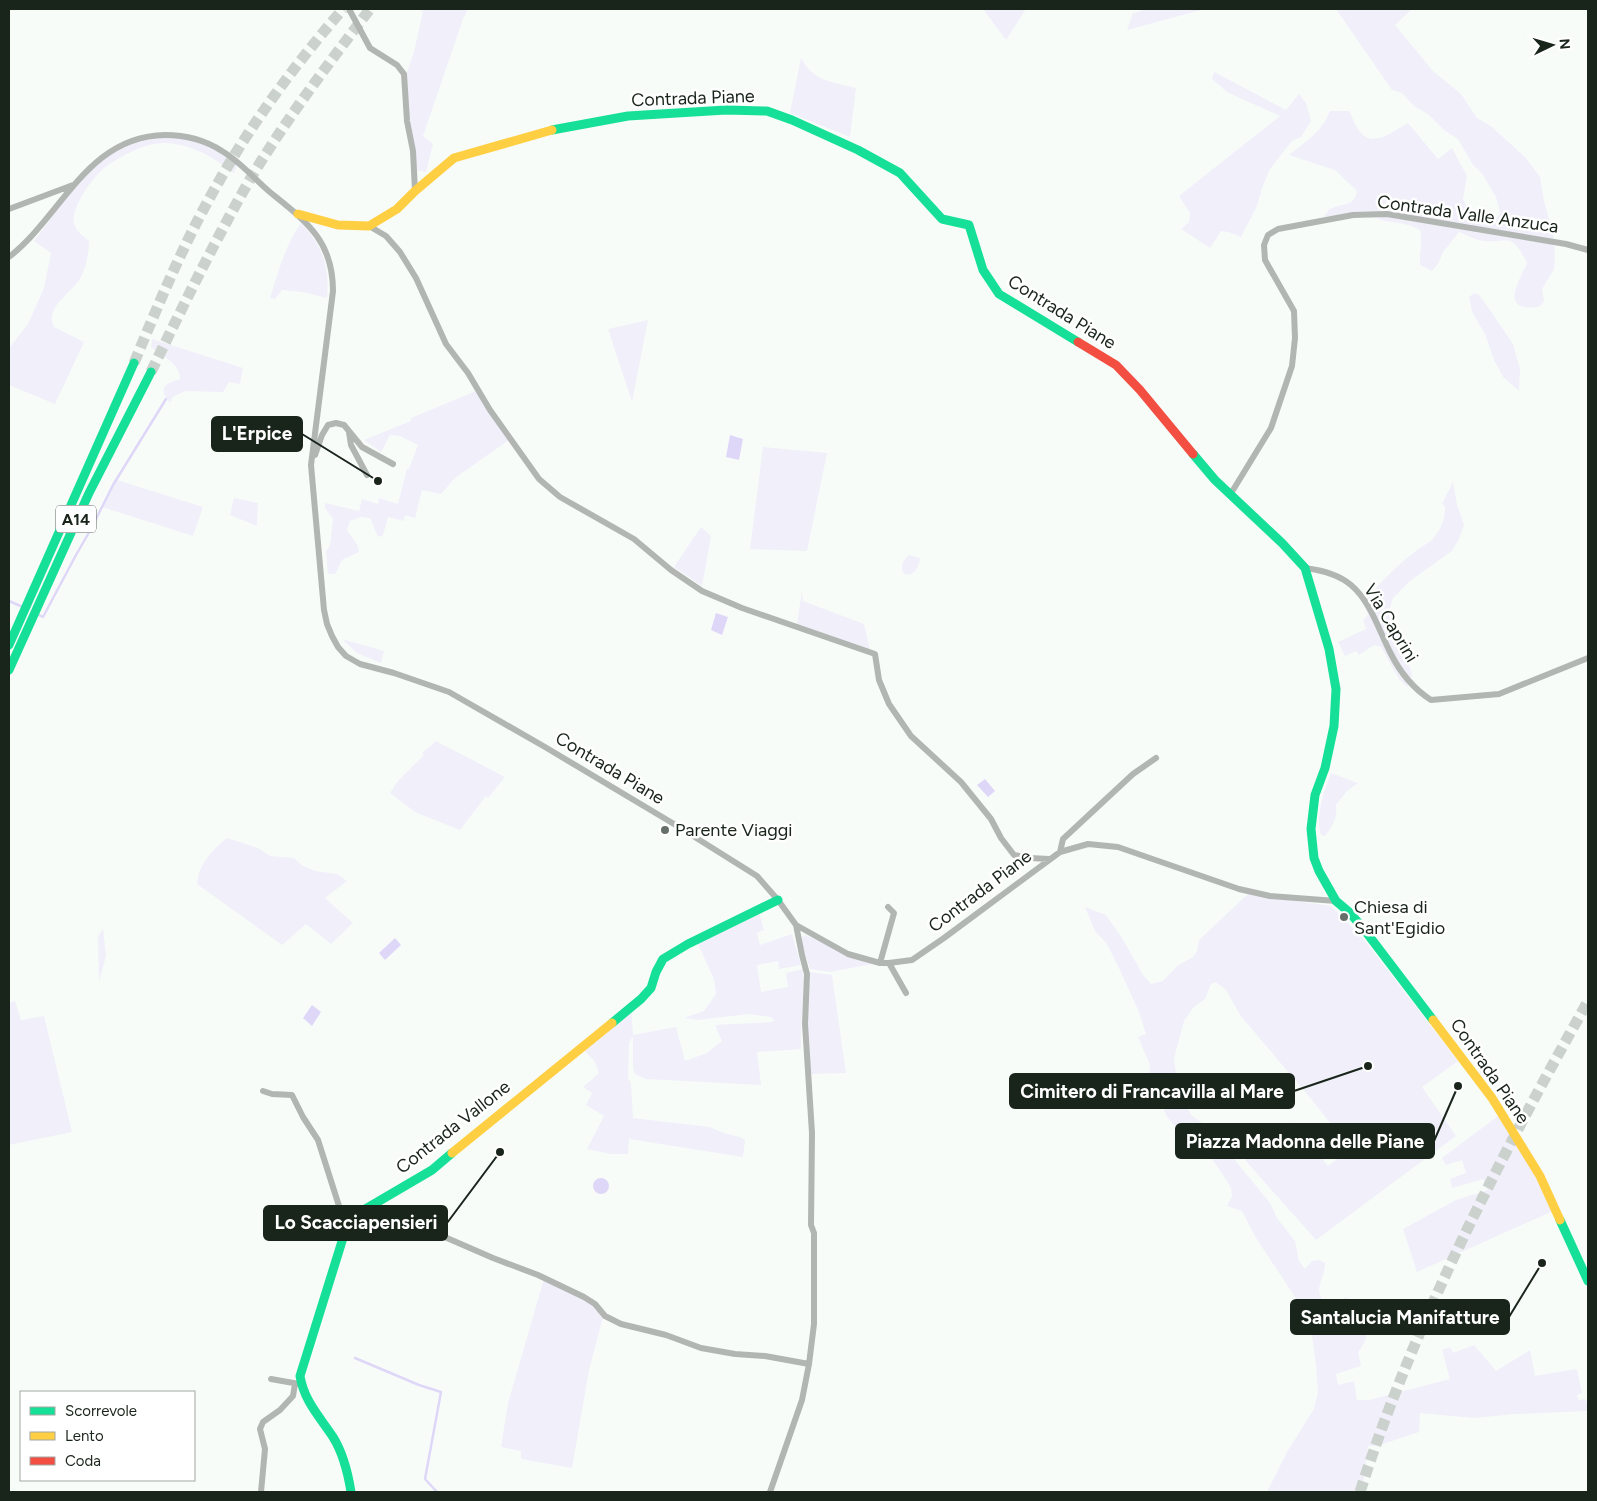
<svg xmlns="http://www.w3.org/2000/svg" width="1597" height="1501" viewBox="0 0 1597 1501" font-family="Figtree,sans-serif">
	<rect width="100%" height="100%" fill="#f8fcf9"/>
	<path fill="#f0effa" d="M 416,9 L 468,9 L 463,19 L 423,136 L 433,144 L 426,172 L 416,170 L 408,108 L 407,72 L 414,52 L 423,11 Z
		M 983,9 L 1026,9 L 1006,40 Z
		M 1143,9 L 1205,9 L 1127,30 L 1133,13 L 1142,11 Z
		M 1336,9 L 1412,9 L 1395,25 L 1433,71 L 1461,94 L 1477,118 L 1492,127 L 1526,158 L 1540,177 L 1544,201 L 1554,238 L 1555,256 L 1554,269 L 1542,289 L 1544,301 L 1539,307 C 1499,312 1518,283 1527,263 C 1509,227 1507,246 1478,240 C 1472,238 1465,234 1459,232 L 1443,252 L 1438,264 L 1432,271 L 1420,265 C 1419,253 1423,242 1420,230 C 1416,228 1412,226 1408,225 C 1393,220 1382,225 1370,212 L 1324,217 C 1325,215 1327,212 1329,210 C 1339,202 1354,209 1357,191 L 1335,170 L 1289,155 C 1306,141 1322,132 1330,111 L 1349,111 C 1353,118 1355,127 1361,133 C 1374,148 1395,130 1408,123 L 1438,159 L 1452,148 L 1467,176 L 1463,199 L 1470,212 L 1479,219 L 1489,219 L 1498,217 L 1500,212 L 1496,197 L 1481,172 L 1473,165 L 1458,139 L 1444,130 L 1429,115 L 1414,106 L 1402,93 L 1392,90 Z
		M 801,58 C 813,81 832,82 856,88 L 850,137 L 790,113 Z
		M 1214,72 L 1286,110 L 1299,94 L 1306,103 L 1311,121 L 1301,137 L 1292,141 L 1287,147 L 1270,169 L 1262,188 L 1257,206 L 1241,237 L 1228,232 L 1221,231 L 1210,248 L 1181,229 L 1189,222 L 1190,213 L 1179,196 L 1280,116 L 1227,92 L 1212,79 Z
		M 168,137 L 192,140 L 212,146 L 237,165 L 234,173 C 213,157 192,144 165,143 C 146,142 116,158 102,170 C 91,180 71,208 74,223 C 76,231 83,236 89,241 C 89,254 86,268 80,279 C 71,293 44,308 54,327 L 84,342 L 55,404 L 9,385 L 9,348 L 28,324 L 44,288 L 51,253 L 34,241 C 58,211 92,156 130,143 C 141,139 156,139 168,137 Z
		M 301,223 C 322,245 330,266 327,298 L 303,292 L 282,290 L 275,299 L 270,298 C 278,273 285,245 301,223 Z
		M 1474,293 L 1479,295 L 1488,307 L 1513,344 L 1520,369 L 1519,391 L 1503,377 L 1494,360 L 1485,334 L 1472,312 L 1469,297 Z
		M 648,320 L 632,402 L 608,329 Z
		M 152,339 L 243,368 L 240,384 L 229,382 L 223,392 L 185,391 L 173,397 L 170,403 C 157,387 165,384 180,379 C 181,364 161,355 151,347 Z
		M 476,391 L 509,440 L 455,478 L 441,494 L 422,490 L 415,518 L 405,515 L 404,521 L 388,517 L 383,535 L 378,537 L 370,518 L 361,517 L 350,521 L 347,530 L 358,546 L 359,552 L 342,560 L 335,574 L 328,574 L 326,551 L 330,546 L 333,519 L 325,508 L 325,503 L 359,511 L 362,499 L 378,504 L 379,498 L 398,504 L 407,469 L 409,469 L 418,445 L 400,436 L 390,435 L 381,452 L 364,440 L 411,421 L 411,418 Z
		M 763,447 L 827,453 L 807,551 L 750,549 Z
		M 117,480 L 203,507 L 193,536 L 102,507 Z
		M 1453,482 L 1457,505 L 1464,525 L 1459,539 L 1452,551 L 1410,581 L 1393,598 L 1390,608 L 1389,615 L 1393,630 L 1406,650 L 1412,676 L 1407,687 L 1399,679 L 1381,647 L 1374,645 L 1359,655 L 1356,651 L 1345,656 L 1338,642 L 1366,629 L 1363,620 L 1368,615 L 1364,604 C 1376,585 1402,561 1420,548 C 1426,544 1431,542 1435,536 C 1442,527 1445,518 1445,507 L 1442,504 Z
		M 234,498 L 258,503 L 257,526 L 230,515 Z
		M 701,527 L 711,536 L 702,586 L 674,567 Z
		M 909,555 L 920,558 C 919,567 914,577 904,574 C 900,567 902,561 909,555 Z
		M 802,591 L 803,601 L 864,624 L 870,650 L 797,624 Z
		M 342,639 L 384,651 L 381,663 L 357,653 Z
		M 436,741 L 505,777 L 488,798 L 486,796 L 460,830 L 415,812 L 390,793 L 397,782 L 424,755 L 422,753 Z
		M 1331,773 L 1358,783 L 1347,791 L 1336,805 C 1338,817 1332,827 1325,836 L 1321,835 C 1315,816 1324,791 1331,773 Z
		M 227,838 L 258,848 L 270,856 L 294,858 L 303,866 L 315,871 L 337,874 L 347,881 L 325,898 L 353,923 L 331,944 L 306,924 L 282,945 L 197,884 C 199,863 212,850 227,838 Z
		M 1248,894 L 1331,906 L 1362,937 L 1458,1061 L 1422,1087 L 1456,1136 L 1316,1240 L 1245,1160 L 1291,1122 L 1328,1166 L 1351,1149 L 1312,1100 L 1240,1015 L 1226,990 L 1216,982 L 1211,984 L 1205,999 L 1193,1008 L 1184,1021 L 1174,1058 L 1176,1075 L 1181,1096 L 1191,1115 L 1208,1127 L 1270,1203 L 1277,1218 L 1295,1241 L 1299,1261 L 1305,1269 L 1312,1261 L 1319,1260 L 1325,1263 C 1325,1281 1309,1292 1330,1306 L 1339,1303 L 1346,1297 C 1351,1306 1366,1327 1366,1337 C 1365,1343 1361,1348 1358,1352 L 1361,1366 L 1336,1374 L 1338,1385 L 1354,1381 L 1357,1400 L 1369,1400 L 1450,1379 L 1442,1350 L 1450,1347 L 1453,1353 L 1474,1345 L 1496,1371 L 1530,1350 L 1535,1376 L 1577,1369 L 1582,1393 L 1577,1395 L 1579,1400 L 1585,1399 L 1588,1405 L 1588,1411 L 1515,1414 L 1474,1418 L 1420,1413 L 1419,1432 L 1377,1446 L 1368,1446 L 1362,1492 L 1267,1492 L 1287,1452 L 1314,1409 L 1318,1392 L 1316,1365 L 1312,1336 L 1304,1314 L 1295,1297 L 1256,1238 L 1242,1211 L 1227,1206 L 1232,1196 L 1231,1188 L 1227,1181 L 1200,1141 L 1189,1132 L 1176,1128 L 1166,1115 L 1154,1082 L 1149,1076 L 1150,1065 L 1138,1037 L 1146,1034 L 1139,1012 L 1118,966 L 1107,944 L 1095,931 L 1085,907 L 1106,915 L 1122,938 L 1143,975 L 1151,984 L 1163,981 L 1177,966 L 1193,957 L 1197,951 L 1199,940 Z
		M 759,912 L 764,930 L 757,933 L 760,945 L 792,934 L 801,965 L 779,969 L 778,961 L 757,965 L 761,992 L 788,987 L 786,973 L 803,969 C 805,996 800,1022 801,1049 L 757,1052 L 761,1085 L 646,1079 L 635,1074 L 633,1067 L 633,1036 L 629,1043 L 628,1078 L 631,1083 L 633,1118 L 709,1127 L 727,1134 L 740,1137 L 745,1140 L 743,1157 L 629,1139 L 628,1154 L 611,1154 L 587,1149 L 604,1116 L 586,1105 L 592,1093 L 583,1087 L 599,1073 L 595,1062 L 583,1049 L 631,1009 L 633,1035 L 676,1027 L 685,1061 L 707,1053 L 722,1041 L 715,1025 L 773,1022 L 774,1020 L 771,1017 L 748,1014 L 698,1020 L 684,1018 L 704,1011 L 716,994 L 714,979 L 697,942 Z
		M 103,928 L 106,956 L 99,981 L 98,937 Z
		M 805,935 L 872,961 L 872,964 L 830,972 L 810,969 L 800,939 Z
		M 810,972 L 832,975 L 846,1073 L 810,1074 L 807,1032 Z
		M 15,1001 L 21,1020 L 44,1016 L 72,1132 L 9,1145 L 9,1003 Z
		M 1498,1116 L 1530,1166 L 1553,1211 L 1417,1272 L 1403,1229 L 1456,1200 L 1488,1190 L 1483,1179 L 1452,1188 L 1450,1179 L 1466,1173 L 1462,1160 L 1446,1165 L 1442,1158 Z
		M 544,1279 L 590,1302 L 603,1317 L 589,1370 L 572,1468 L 521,1459 L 521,1451 L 501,1447 L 508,1403 Z"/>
	<path fill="#dfd7f8" d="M 730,435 L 743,439 L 739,460 L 726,457 Z
		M 716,613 L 728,617 L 722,635 L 711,630 Z
		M 985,779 L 995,791 L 988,797 L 977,785 Z
		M 395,938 L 401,945 L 385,960 L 379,953 Z
		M 312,1005 L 321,1012 L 312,1026 L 303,1018 Z
		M593 1186a8 8 0 1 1 16 0a8 8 0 1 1-16 0Z"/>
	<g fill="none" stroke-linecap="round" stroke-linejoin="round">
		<path stroke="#dfd7f8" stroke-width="2.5" d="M 9,601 L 23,607
			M 37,614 L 43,617 L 76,555 L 91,529 L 113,485 L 166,399
			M 355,1358 L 419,1385 L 441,1392 L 425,1479 L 437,1492"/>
		<path stroke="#cbd1cc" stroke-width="11" stroke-dasharray="11 5.5" stroke-linecap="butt" d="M 134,363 C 157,308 179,254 208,201 C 245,132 292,68 343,9
			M 151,372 C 183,306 215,240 252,176 C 287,118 329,63 370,9
			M 1360,1492 C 1415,1320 1500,1158 1588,1001"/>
		<path stroke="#b1b6b2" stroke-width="6" d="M 349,9 L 370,48 L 397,65 L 404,74 L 407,121 L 413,151 L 415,191
			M 9,209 L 73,185
			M 369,226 L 386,236 L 400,252 L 416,278 L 446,344 L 468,373 L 490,410 L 539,479 L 560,497 L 634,539 L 671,570 L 702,591 L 742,608 L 875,654 L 879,680 L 889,704 L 911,736 L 961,782 L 991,819 L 1001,838 L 1014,855 L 1030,858 L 1049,859
			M 9,257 C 62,216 87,136 165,135 C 185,135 205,140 222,151 C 241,162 255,180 271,193 C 307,222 333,241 333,291 L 311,465 L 324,610 L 327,624 L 332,636 L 338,647 L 346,656 L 360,664 L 394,673 L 449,692 L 545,747 L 674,824 L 757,876 L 778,900 L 796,925 L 848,954 L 880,963 L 889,963 L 912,960 L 944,938 L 1060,852 L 1088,844 L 1118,847 L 1239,889 L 1270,896 L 1336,901
			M 349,432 L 351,445 L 367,475
			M 315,455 L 322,435 L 328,425 L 336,423 L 344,425 L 362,447 L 393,464
			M 1230,495 L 1271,428 L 1292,366 L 1295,338 L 1294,311 L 1265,260 L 1264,245 L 1268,235 L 1278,229 L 1353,215 L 1387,214 L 1566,244 L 1588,250
			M 1305,568 C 1321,570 1338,574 1351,585 C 1371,602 1379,631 1391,654 C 1400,672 1414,689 1431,700 L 1499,694 L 1588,658
			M 1060,852 L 1063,839 L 1133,774 L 1156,758
			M 880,963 L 894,913 L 888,907
			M 889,963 L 906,993
			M 263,1091 L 272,1094 L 292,1095 L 303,1117 L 318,1140 L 339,1206 L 348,1222
			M 371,1205 L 493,1258 L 538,1275 L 584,1297 L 595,1304 L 605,1316 L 621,1324 L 666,1335 L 701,1348 L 735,1354 L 765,1356 L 809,1364
			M 271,1379 L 299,1384
			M 261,1492 L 265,1449 L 260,1429 L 263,1422 L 280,1410 L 293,1396 L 295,1384
			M 770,1492 L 802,1400 L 809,1364 L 814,1324 L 814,1233 L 811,1225 L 812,1133 L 805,1024 L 807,974 L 802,955 L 796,925"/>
		<path stroke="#16e098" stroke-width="9" d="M 552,130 L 628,116 L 726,110 L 767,111 L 792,120 L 858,150 L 900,173 L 942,219 L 969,225 L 983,270 L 999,294 L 1078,342
			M 1193,454 L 1215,480 L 1282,543 L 1305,568 L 1329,649 L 1336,689 L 1334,726 L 1325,768 L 1315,795 L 1311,829 L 1314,858 L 1319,871 L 1336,901 L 1349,912 L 1363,928 L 1433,1020
			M 9,645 L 134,363
			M 9,670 L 89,493 L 151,372
			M 612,1023 L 641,999 L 651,988 L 656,972 L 663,959 L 688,944 L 778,900
			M 1560,1220 L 1588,1281
			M 351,1492 C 348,1473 343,1453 333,1437 C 320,1417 304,1401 300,1376 L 348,1222 L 357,1214 L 432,1170 L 452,1153"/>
		<path stroke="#ffcf43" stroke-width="9" d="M 298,214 L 338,225 L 369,226 L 397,209 L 415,191 L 454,158 L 552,130
			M 1433,1020 L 1492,1098 L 1540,1176 L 1560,1220
			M 452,1153 L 612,1023"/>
		<path stroke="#f24e42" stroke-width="9" d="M 1078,342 L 1116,365 L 1140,390 L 1193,454"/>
	</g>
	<g fill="#677068" stroke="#fff" stroke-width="2">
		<circle cx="665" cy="830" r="5"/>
		<circle cx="1344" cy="917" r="5"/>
	</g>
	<g text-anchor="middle" stroke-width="5" stroke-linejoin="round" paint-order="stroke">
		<rect fill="#fff" stroke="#5e665f" stroke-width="1" x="56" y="505.5" width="40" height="27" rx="4"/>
		<g font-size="16" font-weight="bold" fill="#19241a">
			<text x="76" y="525">A14</text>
		</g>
		<g font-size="18" fill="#19241a" stroke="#fff">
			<text transform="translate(693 98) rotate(-2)" y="6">Contrada Piane</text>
			<text transform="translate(1468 214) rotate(8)" y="6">Contrada Valle Anzuca</text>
			<text transform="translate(1062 312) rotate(32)" y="6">Contrada Piane</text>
			<text transform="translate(1391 623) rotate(59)" y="6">Via Caprini</text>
			<text transform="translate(610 768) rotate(31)" y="6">Contrada Piane</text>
			<text transform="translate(980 891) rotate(-37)" y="6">Contrada Piane</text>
			<text transform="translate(1490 1071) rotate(55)" y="6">Contrada Piane</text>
			<text transform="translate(453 1127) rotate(-38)" y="6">Contrada Vallone</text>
		</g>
		<g font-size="18" fill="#19241a" stroke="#fff" text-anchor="start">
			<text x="675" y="836">Parente Viaggi</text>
			<text x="1354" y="913">Chiesa di<tspan x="1354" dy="21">Sant'Egidio</tspan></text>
		</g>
	</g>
	<path fill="none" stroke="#19241a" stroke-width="2" d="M378 481L302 434M1368 1066L1294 1091M1458 1086L1434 1141M500 1152L447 1223M1542 1263L1509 1317"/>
	<g fill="#19241a" stroke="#fff" stroke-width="2">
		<circle cx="378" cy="481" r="5"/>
		<circle cx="1368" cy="1066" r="5"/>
		<circle cx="1458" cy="1086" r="5"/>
		<circle cx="500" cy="1152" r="5"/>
		<circle cx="1542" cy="1263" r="5"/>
	</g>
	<g fill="#19241a" stroke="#19241a" stroke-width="2">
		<rect x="212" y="417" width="90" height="34" rx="5"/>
		<rect x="1010" y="1074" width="284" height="34" rx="5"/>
		<rect x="1176" y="1124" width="258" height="34" rx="5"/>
		<rect x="264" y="1206" width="183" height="34" rx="5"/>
		<rect x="1291" y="1300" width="218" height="34" rx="5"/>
	</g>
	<g font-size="19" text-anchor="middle" font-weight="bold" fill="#fff">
		<text x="257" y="440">L'Erpice</text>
		<text x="1152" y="1098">Cimitero di Francavilla al Mare</text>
		<text x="1305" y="1148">Piazza Madonna delle Piane</text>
		<text x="356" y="1229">Lo Scacciapensieri</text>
		<text x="1400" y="1324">Santalucia Manifatture</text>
	</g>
	<rect width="1597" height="1501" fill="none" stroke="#19241a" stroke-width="20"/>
	<rect x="20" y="1391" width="175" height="90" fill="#ffffff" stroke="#a3a7a3"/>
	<rect x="30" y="1407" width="25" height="8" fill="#16e098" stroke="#a3a7a3"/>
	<text x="65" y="1416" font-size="15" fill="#19241a">Scorrevole</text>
	<rect x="30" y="1432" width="25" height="8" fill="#ffcf43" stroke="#a3a7a3"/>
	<text x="65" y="1441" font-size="15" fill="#19241a">Lento</text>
	<rect x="30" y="1457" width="25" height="8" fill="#f24e42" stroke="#a3a7a3"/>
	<text x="65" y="1466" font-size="15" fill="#19241a">Coda</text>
	<g transform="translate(1552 45) rotate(85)" stroke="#ffffff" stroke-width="4" paint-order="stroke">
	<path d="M0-4L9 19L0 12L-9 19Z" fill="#19241a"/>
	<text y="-8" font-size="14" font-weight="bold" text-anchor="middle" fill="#19241a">N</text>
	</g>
</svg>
